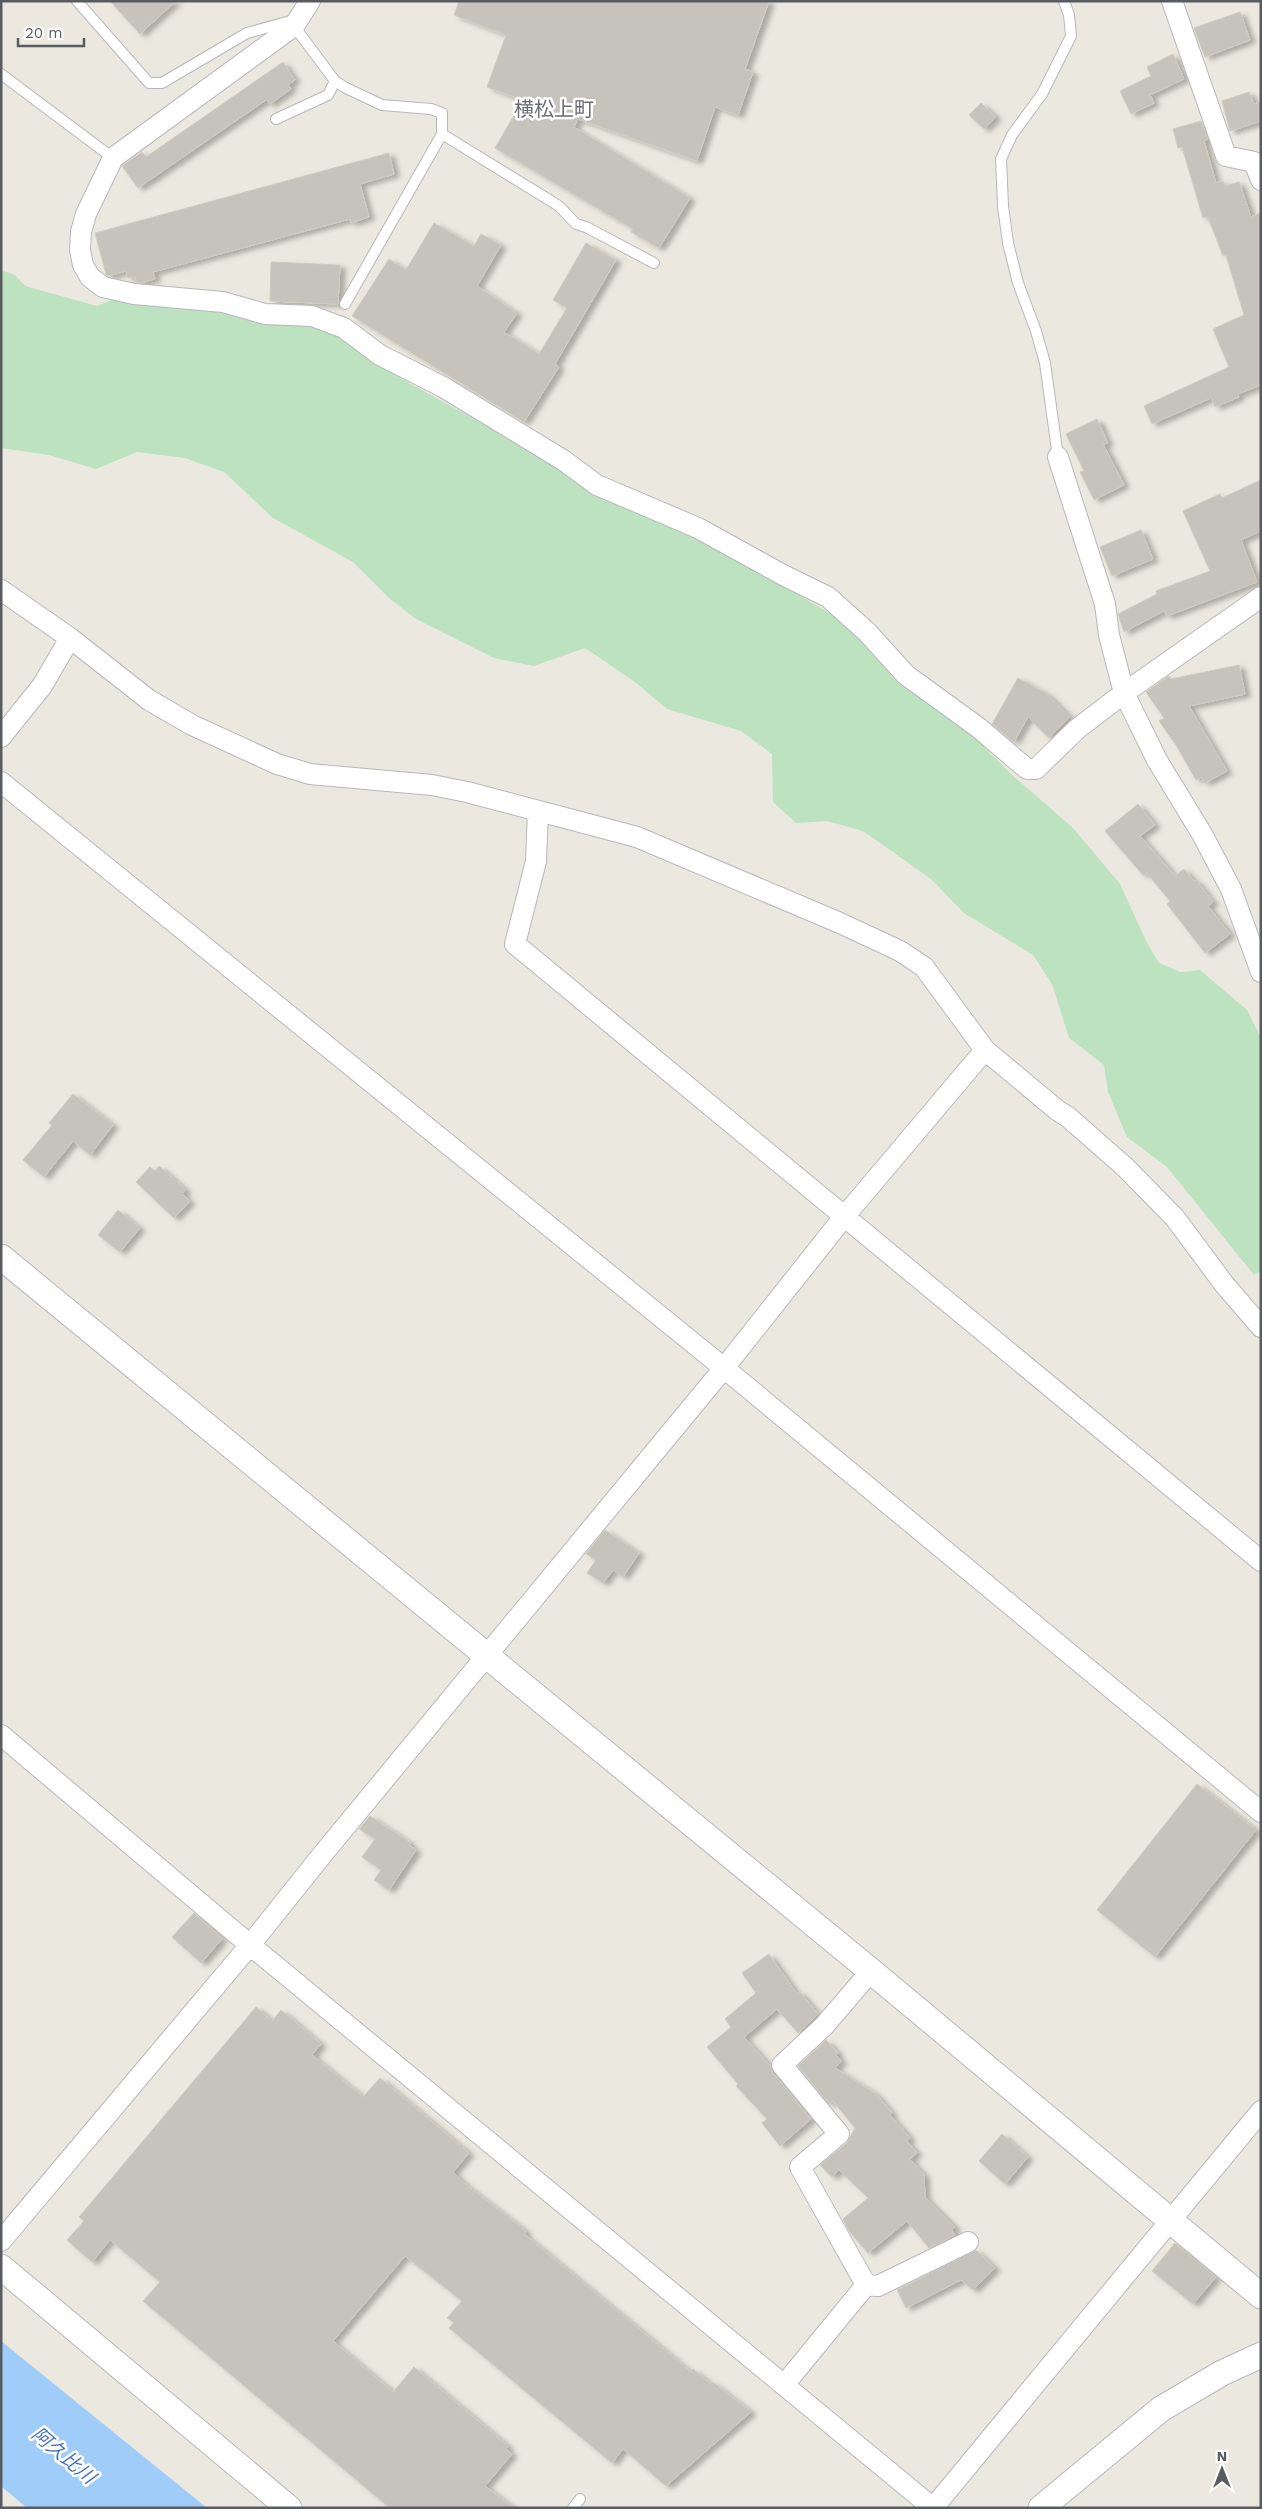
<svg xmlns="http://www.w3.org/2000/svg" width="1262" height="2509" viewBox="0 0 1262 2509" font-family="'Work Sans','Noto Sans JP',sans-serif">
	<defs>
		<filter id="shadow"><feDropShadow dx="5.5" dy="3" stdDeviation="2.5" flood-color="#0004"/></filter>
	</defs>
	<rect width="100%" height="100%" fill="#ebe9df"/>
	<path fill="#bce2bf" d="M 1,270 L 15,275 L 25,286 L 97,306 L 116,298 L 310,325 L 343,339 L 404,380 L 554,464 L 703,539 L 843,621 L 898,683 L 970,733 L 1010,773 L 1074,829 L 1120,884 L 1146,941 L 1159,963 L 1180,972 L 1200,970 L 1247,1010 L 1261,1038 L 1261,1271 L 1254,1275 L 1167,1167 L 1127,1137 L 1108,1092 L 1104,1065 L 1069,1038 L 1052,984 L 1033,955 L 964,913 L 931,879 L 863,831 L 827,821 L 796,823 L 773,802 L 772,754 L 741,731 L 667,709 L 635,682 L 585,648 L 534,666 L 494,658 L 416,619 L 390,599 L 353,562 L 273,518 L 224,472 L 185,458 L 137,452 L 96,469 L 49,455 L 1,448 Z"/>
	<path fill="#a0ccfa" d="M 1,2341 L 207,2508 L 27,2508 L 1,2486 Z"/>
	<path fill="#c6c3bd" stroke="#cfcbbe" filter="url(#shadow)" d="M 110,1 L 176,1 L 140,34 Z
		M 459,1 L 769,1 L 745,69 L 753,72 L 738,115 L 715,107 L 697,161 L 578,119 L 574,127 L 690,198 L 659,248 L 631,232 L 633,229 L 495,148 L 523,100 L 487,87 L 506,35 L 454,15 Z
		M 1240,12 L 1250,40 L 1205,57 L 1194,28 Z
		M 1173,54 L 1184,79 L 1150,95 L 1154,103 L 1131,114 L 1120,91 L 1151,76 L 1147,67 Z
		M 283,62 L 295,80 L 288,85 L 291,89 L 270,104 L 266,100 L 138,188 L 122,166 L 142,152 L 146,157 Z
		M 1249,92 L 1254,104 L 1261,102 L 1261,121 L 1230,131 L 1222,101 Z
		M 981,103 L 996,117 L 984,129 L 969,115 Z
		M 1201,121 L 1208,139 L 1204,141 L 1216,183 L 1223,181 L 1225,186 L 1239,182 L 1251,217 L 1261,213 L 1261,385 L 1238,394 L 1239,397 L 1215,407 L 1211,398 L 1152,424 L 1144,406 L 1229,367 L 1213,329 L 1244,315 L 1226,255 L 1223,256 L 1208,217 L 1203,218 L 1182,147 L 1178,148 L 1173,129 Z
		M 389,153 L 394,174 L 360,184 L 369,217 L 351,223 L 350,219 L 153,272 L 155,279 L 140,283 L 136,282 L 135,277 L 128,278 L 126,271 L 108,276 L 106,274 L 95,233 Z
		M 434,223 L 474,246 L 481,234 L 501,245 L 477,286 L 517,313 L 504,332 L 539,354 L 567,308 L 553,300 L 586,243 L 616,260 L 555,364 L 559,367 L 524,422 L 352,316 L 389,259 L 406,270 Z
		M 271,262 L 340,265 L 338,304 L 270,301 Z
		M 1097,419 L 1108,443 L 1103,444 L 1124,485 L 1094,500 L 1080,472 L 1084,471 L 1066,434 Z
		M 1261,480 L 1261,531 L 1241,540 L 1257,582 L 1167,616 L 1164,611 L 1124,632 L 1118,614 L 1157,594 L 1156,591 L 1210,571 L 1183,511 L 1220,494 L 1222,498 Z
		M 1141,530 L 1153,559 L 1112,576 L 1100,547 Z
		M 1239,665 L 1245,694 L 1189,706 L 1227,771 L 1205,783 L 1201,777 L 1196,780 L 1176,745 L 1159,721 L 1164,718 L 1146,692 L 1169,676 L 1171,679 Z
		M 1018,678 L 1047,694 L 1070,717 L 1049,738 L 1028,717 L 1014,742 L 992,724 Z
		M 1138,804 L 1155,825 L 1140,836 L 1175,876 L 1184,869 L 1195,882 L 1196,880 L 1213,902 L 1208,906 L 1230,934 L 1205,953 L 1167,904 L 1170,901 L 1146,872 L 1143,875 L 1105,831 Z
		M 73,1094 L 113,1125 L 90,1155 L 73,1141 L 44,1177 L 23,1160 L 52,1125 L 49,1123 Z
		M 159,1166 L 186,1190 L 182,1194 L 190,1201 L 174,1218 L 136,1182 L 150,1167 L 155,1171 Z
		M 118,1210 L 140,1228 L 120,1252 L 98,1235 Z
		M 605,1530 L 639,1553 L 623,1577 L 613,1570 L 603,1583 L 587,1573 L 596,1560 L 586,1554 Z
		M 1197,1784 L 1256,1830 L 1155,1957 L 1097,1910 Z
		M 370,1816 L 411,1843 L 409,1845 L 416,1850 L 389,1890 L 374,1880 L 381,1870 L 362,1857 L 375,1839 L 359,1829 Z
		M 194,1913 L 222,1939 L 201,1963 L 172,1937 Z
		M 769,1954 L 797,1994 L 800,1992 L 818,2014 L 798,2033 L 777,2009 L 744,2037 L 770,2066 L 773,2073 L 811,2119 L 780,2146 L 762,2123 L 767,2119 L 736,2086 L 738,2084 L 707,2047 L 731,2027 L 725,2019 L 756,1993 L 742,1973 Z
		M 256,2007 L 272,2021 L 281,2010 L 321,2044 L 312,2055 L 363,2097 L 380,2078 L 469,2153 L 453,2172 L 465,2184 L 526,2231 L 524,2234 L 691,2372 L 693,2369 L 712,2385 L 714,2383 L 751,2412 L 666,2486 L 623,2449 L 612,2463 L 449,2328 L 454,2323 L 447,2318 L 462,2301 L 405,2256 L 333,2341 L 393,2392 L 414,2367 L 508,2446 L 506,2449 L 512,2454 L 485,2486 L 514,2508 L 390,2508 L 143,2301 L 160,2282 L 110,2240 L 92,2262 L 67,2240 L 84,2221 L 79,2217 Z
		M 826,2040 L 838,2053 L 836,2055 L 842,2061 L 835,2068 L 876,2094 L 892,2113 L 890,2115 L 910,2138 L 907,2141 L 917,2153 L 910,2159 L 924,2175 L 925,2197 L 955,2227 L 952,2230 L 955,2235 L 929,2248 L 907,2221 L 868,2253 L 849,2231 L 843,2219 L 868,2198 L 839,2170 L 832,2177 L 820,2165 L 847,2143 L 855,2128 L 833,2101 L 829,2104 L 798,2066 Z
		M 1002,2134 L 1028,2157 L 1005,2184 L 979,2161 Z
		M 1175,2243 L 1216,2277 L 1193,2304 L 1152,2271 Z
		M 976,2250 L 995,2268 L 973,2290 L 961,2280 L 906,2308 L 897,2290 Z"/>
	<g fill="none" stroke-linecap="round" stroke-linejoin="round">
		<g stroke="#b5b7bc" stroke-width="12">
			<path id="service" d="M 77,1 L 149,83 L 162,83 L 247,33 L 294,20
				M 294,26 L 335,81 L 346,88 L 382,105 L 431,109 L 442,113 L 442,134 L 345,304
				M 1,74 L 113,158
				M 276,119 L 328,95 L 335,81
				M 442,134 L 559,206 L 576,224 L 586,227 L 654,263
				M 1058,457 L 1045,363 L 1036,331 L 1018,283 L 1008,243 L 1003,206 L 1001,159 L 1012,135 L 1042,94 L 1071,36 L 1069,15 L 1064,1
				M 573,2508 L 580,2499"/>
		</g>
		<g stroke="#b5b7bc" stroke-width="22">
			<path id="minor" d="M 310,1 L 294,26 L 113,158 L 86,214 L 81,232 L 80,250 L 83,265 L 90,277 L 103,287 L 134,294 L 223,302 L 265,314 L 312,316 L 344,328 L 380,355 L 443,387 L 563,460 L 597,485 L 698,528 L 785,576 L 828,597 L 867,632 L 906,675 L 979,728 L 1027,769 L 1036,769 L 1077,729 L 1124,693 L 1261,597
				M 1172,1 L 1226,156 L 1254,162 L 1261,180
				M 1058,457 L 1105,604 L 1109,635 L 1124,693 L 1157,760 L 1202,834 L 1231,889 L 1261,972
				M 1,590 L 70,638 L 149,700 L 192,725 L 277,764 L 310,774 L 432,785 L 467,792 L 637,837 L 840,923 L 900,951 L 924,967 L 985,1050 L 1057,1110 L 1068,1117 L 1125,1167 L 1175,1218 L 1224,1284 L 1261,1327
				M 1,737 L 42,686 L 70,638
				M 1,782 L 724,1368 L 1261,1812
				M 538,811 L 536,861 L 515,944 L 1261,1561
				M 1,1735 L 250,1945 L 933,2508
				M 1,2241 L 250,1945 L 322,1855 L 724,1368 L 843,1218 L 985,1050
				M 866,2285 L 878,2286 L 968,2242
				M 784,2385 L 866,2285 L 800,2167 L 839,2134 L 782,2065 L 824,2026 L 871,1971
				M 933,2508 L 1261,2111"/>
		</g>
		<g stroke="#b5b7bc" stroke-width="27">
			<path id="tertiary" d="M 1,1257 L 871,1971 L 1261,2296
				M 1,2267 L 289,2508
				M 1041,2508 L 1161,2409 L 1222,2373 L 1261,2355"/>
		</g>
		<use href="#service" stroke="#fff" stroke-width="10"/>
		<use href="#minor" stroke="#fff" stroke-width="20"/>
		<use href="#tertiary" stroke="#fff" stroke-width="25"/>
	</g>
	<g text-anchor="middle" stroke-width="5" stroke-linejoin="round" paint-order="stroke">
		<g font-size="19" font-style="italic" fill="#4575bb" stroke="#fff">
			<text transform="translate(64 2455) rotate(40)" y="7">阿久比川</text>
		</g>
		<g font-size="20" fill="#696d72" stroke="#fff">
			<text x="554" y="116">横松上町</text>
		</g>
	</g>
	<rect width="1262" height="2509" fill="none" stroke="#585b60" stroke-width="5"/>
	<g transform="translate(1222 2469)" stroke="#ffffff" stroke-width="4" paint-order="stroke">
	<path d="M0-4L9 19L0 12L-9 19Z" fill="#585b60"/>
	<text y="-8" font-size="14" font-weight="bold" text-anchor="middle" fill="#585b60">N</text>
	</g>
	<path d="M18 38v8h66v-8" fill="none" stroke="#585b60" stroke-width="2.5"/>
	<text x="25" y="38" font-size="15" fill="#585b60" stroke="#ffffff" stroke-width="4" paint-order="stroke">20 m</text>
</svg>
